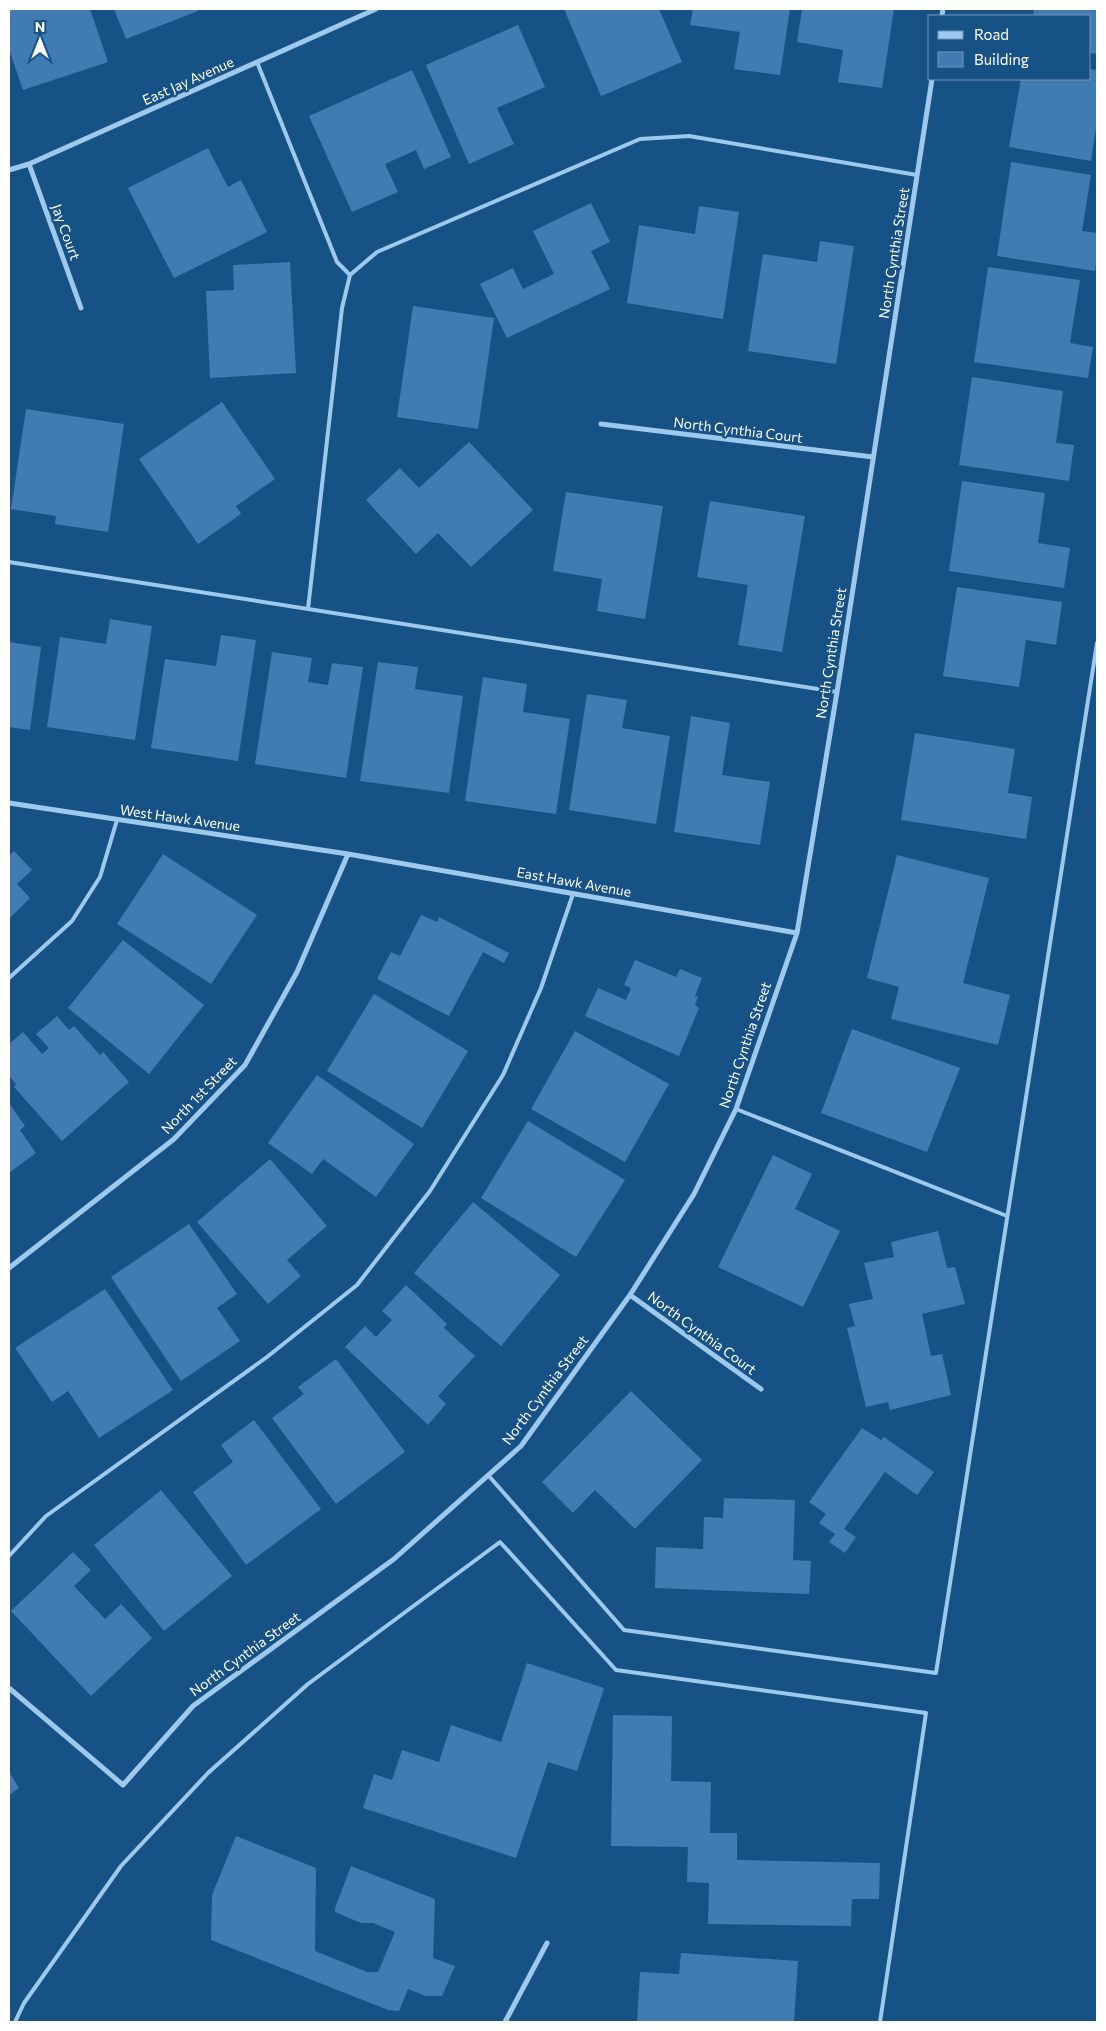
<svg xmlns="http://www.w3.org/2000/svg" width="1106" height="2031" viewBox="0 0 1106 2031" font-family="Commissioner,sans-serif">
	<rect width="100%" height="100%" fill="#175287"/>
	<path fill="#407cb1" d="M 9,9 L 90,9 L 108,62 L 23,90 L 9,49 Z
		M 114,9 L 197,9 L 198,11 L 126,39 Z
		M 564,9 L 659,9 L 682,62 L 601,96 Z
		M 693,9 L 790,9 L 780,75 L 734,69 L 740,32 L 690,25 Z
		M 802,9 L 894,9 L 882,88 L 838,82 L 843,50 L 797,42 Z
		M 1034,9 L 1097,9 L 1097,54 L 1090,53 L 1090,16 L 1033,16 Z
		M 518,25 L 545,87 L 497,108 L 514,144 L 469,164 L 426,65 Z
		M 1090,69 L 1097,70 L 1097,121 L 1091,161 L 1009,147 L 1021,79 L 1090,79 Z
		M 412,70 L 451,157 L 424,169 L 416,150 L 385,164 L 398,192 L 352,212 L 309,116 Z
		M 208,148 L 228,187 L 241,180 L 267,232 L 174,278 L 128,188 Z
		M 1011,162 L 1091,175 L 1082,231 L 1097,233 L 1097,257 L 1095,271 L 997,256 Z
		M 591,203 L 610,242 L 591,251 L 610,289 L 507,338 L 480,284 L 513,268 L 523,289 L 554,274 L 533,231 Z
		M 699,206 L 739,212 L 723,319 L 627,303 L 639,225 L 695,234 Z
		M 820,241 L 854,246 L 836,364 L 748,351 L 763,254 L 817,262 Z
		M 290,262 L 296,373 L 210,378 L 206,291 L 234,290 L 233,265 Z
		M 988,267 L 1080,280 L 1070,343 L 1093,347 L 1088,378 L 974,362 Z
		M 413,306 L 494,318 L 478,429 L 397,417 Z
		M 972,377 L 1063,391 L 1056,443 L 1074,445 L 1069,481 L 959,465 Z
		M 222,402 L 275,479 L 236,506 L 241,514 L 198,544 L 139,459 Z
		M 26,409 L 124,424 L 108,532 L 55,524 L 56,516 L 11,509 Z
		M 469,442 L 533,510 L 471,567 L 438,533 L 416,554 L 366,500 L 400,468 L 419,488 Z
		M 962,481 L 1045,493 L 1038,543 L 1070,548 L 1064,588 L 949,571 Z
		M 566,492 L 663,506 L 645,619 L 597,611 L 602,579 L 553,571 Z
		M 710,501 L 805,516 L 782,652 L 738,645 L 748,585 L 697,577 Z
		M 957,587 L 1062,602 L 1056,645 L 1026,640 L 1019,687 L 943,676 Z
		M 110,619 L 152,626 L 135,740 L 47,727 L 60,637 L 106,644 Z
		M 221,635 L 256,640 L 238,761 L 151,748 L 165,659 L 216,666 Z
		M 9,642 L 41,647 L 30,730 L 9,727 Z
		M 272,652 L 312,658 L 308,682 L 328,685 L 332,663 L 363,667 L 346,778 L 255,764 Z
		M 378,662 L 418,667 L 415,689 L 463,696 L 449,793 L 360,781 Z
		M 483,677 L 527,684 L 523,712 L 570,719 L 556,814 L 465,801 Z
		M 587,694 L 627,700 L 622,728 L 670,736 L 656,824 L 569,810 Z
		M 691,716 L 730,723 L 722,775 L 770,782 L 760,845 L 674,832 Z
		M 915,733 L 1015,749 L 1008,793 L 1032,797 L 1026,839 L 901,820 Z
		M 14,851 L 32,870 L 17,884 L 30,898 L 9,919 L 9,856 Z
		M 163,854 L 257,915 L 211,984 L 117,924 Z
		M 897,855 L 989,878 L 963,983 L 1010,995 L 998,1045 L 891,1019 L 899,987 L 867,978 Z
		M 421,915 L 437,922 L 439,917 L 509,953 L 504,963 L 483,952 L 449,1016 L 377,979 L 391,952 L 400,956 Z
		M 123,940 L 204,1005 L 149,1074 L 68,1008 Z
		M 635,960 L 676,977 L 680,969 L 702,978 L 695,996 L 698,997 L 695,1005 L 699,1008 L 679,1056 L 585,1016 L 598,988 L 626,1000 L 631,988 L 624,985 Z
		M 374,994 L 468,1051 L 422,1128 L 327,1071 Z
		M 57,1016 L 69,1030 L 74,1026 L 100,1055 L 103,1052 L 129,1082 L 62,1141 L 14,1087 L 16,1084 L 9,1076 L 9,1044 L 23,1032 L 42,1054 L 49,1048 L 36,1034 Z
		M 852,1029 L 960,1068 L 927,1152 L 821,1113 Z
		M 575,1031 L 669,1084 L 625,1162 L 531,1109 Z
		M 317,1075 L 414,1144 L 376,1197 L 323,1159 L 312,1174 L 268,1143 Z
		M 9,1103 L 25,1126 L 20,1130 L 36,1153 L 9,1173 Z
		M 528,1121 L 625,1180 L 576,1257 L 481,1198 Z
		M 773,1155 L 812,1174 L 795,1209 L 840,1231 L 803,1307 L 718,1267 Z
		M 270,1159 L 327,1226 L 287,1260 L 301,1276 L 268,1304 L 197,1222 Z
		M 473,1202 L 560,1275 L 501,1346 L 414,1273 Z
		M 189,1224 L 237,1294 L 217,1308 L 240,1341 L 181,1381 L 111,1277 Z
		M 938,1231 L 947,1268 L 955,1267 L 965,1304 L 922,1314 L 931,1356 L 942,1354 L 951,1395 L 890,1410 L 888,1402 L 866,1407 L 847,1328 L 855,1326 L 849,1304 L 873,1299 L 864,1263 L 894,1257 L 891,1242 Z
		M 406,1285 L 447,1324 L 444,1328 L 475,1356 L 438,1396 L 446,1404 L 428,1425 L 345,1347 L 365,1326 L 376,1337 L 392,1320 L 382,1311 Z
		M 105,1289 L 173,1390 L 99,1438 L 68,1391 L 52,1402 L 15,1348 Z
		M 336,1359 L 405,1452 L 336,1504 L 272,1418 L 304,1394 L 298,1387 Z
		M 631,1391 L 702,1460 L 635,1529 L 595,1490 L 573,1513 L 542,1482 Z
		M 254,1420 L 321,1509 L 246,1565 L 193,1492 L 233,1462 L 221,1445 Z
		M 862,1428 L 881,1440 L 884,1437 L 934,1472 L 917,1495 L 885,1472 L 844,1529 L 856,1537 L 845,1553 L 829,1542 L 835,1534 L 819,1523 L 826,1514 L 809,1502 Z
		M 161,1490 L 232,1576 L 164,1631 L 94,1545 Z
		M 724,1498 L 795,1500 L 793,1560 L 811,1561 L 809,1594 L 655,1588 L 656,1547 L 703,1549 L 704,1517 L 723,1518 Z
		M 73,1552 L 91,1570 L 74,1586 L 105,1619 L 121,1604 L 152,1638 L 91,1696 L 11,1611 Z
		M 527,1663 L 604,1688 L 577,1771 L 548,1762 L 516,1858 L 363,1808 L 374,1774 L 392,1780 L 402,1750 L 439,1762 L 451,1725 L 501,1742 Z
		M 613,1715 L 672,1716 L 671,1781 L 711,1782 L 710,1833 L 737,1833 L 737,1860 L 880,1863 L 879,1899 L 852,1899 L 851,1926 L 708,1924 L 709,1883 L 687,1882 L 688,1847 L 611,1846 Z
		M 9,1772 L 19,1788 L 9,1795 Z
		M 236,1836 L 316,1868 L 315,1951 L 367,1972 L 378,1972 L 395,1932 L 373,1923 L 361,1923 L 335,1912 L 335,1908 L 351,1866 L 435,1899 L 433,1958 L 455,1966 L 442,1996 L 426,1996 L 408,1989 L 399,2011 L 388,2010 L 211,1940 L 212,1895 Z
		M 681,1953 L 798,1961 L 794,2022 L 637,2022 L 640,1972 L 679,1974 Z"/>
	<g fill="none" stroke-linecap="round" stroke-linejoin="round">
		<path stroke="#9ec9ed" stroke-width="4" d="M 257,62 L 337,262 L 350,275 L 342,308 L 308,609
			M 350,275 L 377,252 L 640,139 L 689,136 L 917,175
			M 9,562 L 837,692
			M 9,978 L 72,921 L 100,877 L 117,820
			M 736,1109 L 1007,1216
			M 488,1475 L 624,1630 L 936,1673 L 1097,643
			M 9,1556 L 46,1516 L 267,1357 L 357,1285 L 430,1191 L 503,1075 L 541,988 L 573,894
			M 15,2022 L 24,2003 L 121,1866 L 208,1773 L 308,1684 L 500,1542 L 616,1670 L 926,1713 L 880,2022"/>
		<path stroke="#9ec9ed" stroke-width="5" d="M 942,16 L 943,9
			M 29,164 L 81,308
			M 9,170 L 29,164 L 376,9
			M 601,424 L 873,457
			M 9,803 L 348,854 L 797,933
			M 9,1268 L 174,1139 L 245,1065 L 297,972 L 348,854
			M 630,1295 L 761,1389
			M 9,1688 L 123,1785 L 193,1706 L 394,1559 L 521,1446 L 630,1295 L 694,1194 L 736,1109 L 797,933 L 837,692 L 932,79
			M 505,2022 L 547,1943"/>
	</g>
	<g text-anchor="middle" stroke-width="4.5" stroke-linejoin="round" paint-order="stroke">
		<g font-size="14" fill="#fff" stroke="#175287">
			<text transform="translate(188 81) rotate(-24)" y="5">East Jay Avenue</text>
			<text transform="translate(66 232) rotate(70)" y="5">Jay Court</text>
			<text transform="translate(894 253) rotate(-81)" y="5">North Cynthia Street</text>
			<text transform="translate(738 430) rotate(7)" y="5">North Cynthia Court</text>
			<text transform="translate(831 653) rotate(-81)" y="5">North Cynthia Street</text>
			<text transform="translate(180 818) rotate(8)" y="5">West Hawk Avenue</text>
			<text transform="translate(574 882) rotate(10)" y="5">East Hawk Avenue</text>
			<text transform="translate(745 1045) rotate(-71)" y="5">North Cynthia Street</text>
			<text transform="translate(199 1095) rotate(-46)" y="5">North 1st Street</text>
			<text transform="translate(702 1333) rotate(36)" y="5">North Cynthia Court</text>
			<text transform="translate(545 1390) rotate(-53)" y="5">North Cynthia Street</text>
			<text transform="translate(245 1654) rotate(-36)" y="5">North Cynthia Street</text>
		</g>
	</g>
	<rect width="1106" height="2031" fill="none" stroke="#ffffff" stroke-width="20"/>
	<rect x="928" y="15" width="162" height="65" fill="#175287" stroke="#7497b7"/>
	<rect x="938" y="31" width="25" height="8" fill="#9ec9ed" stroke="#7497b7"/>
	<text x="974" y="40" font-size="15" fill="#ffffff">Road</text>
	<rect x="938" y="52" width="25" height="15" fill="#407cb1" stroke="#7497b7"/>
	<text x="974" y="65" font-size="15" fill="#ffffff">Building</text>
	<g transform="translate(40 40)" stroke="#175287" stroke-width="4" paint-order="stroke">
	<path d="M0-4L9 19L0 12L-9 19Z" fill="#ffffff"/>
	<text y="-8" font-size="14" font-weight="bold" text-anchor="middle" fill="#ffffff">N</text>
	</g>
</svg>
